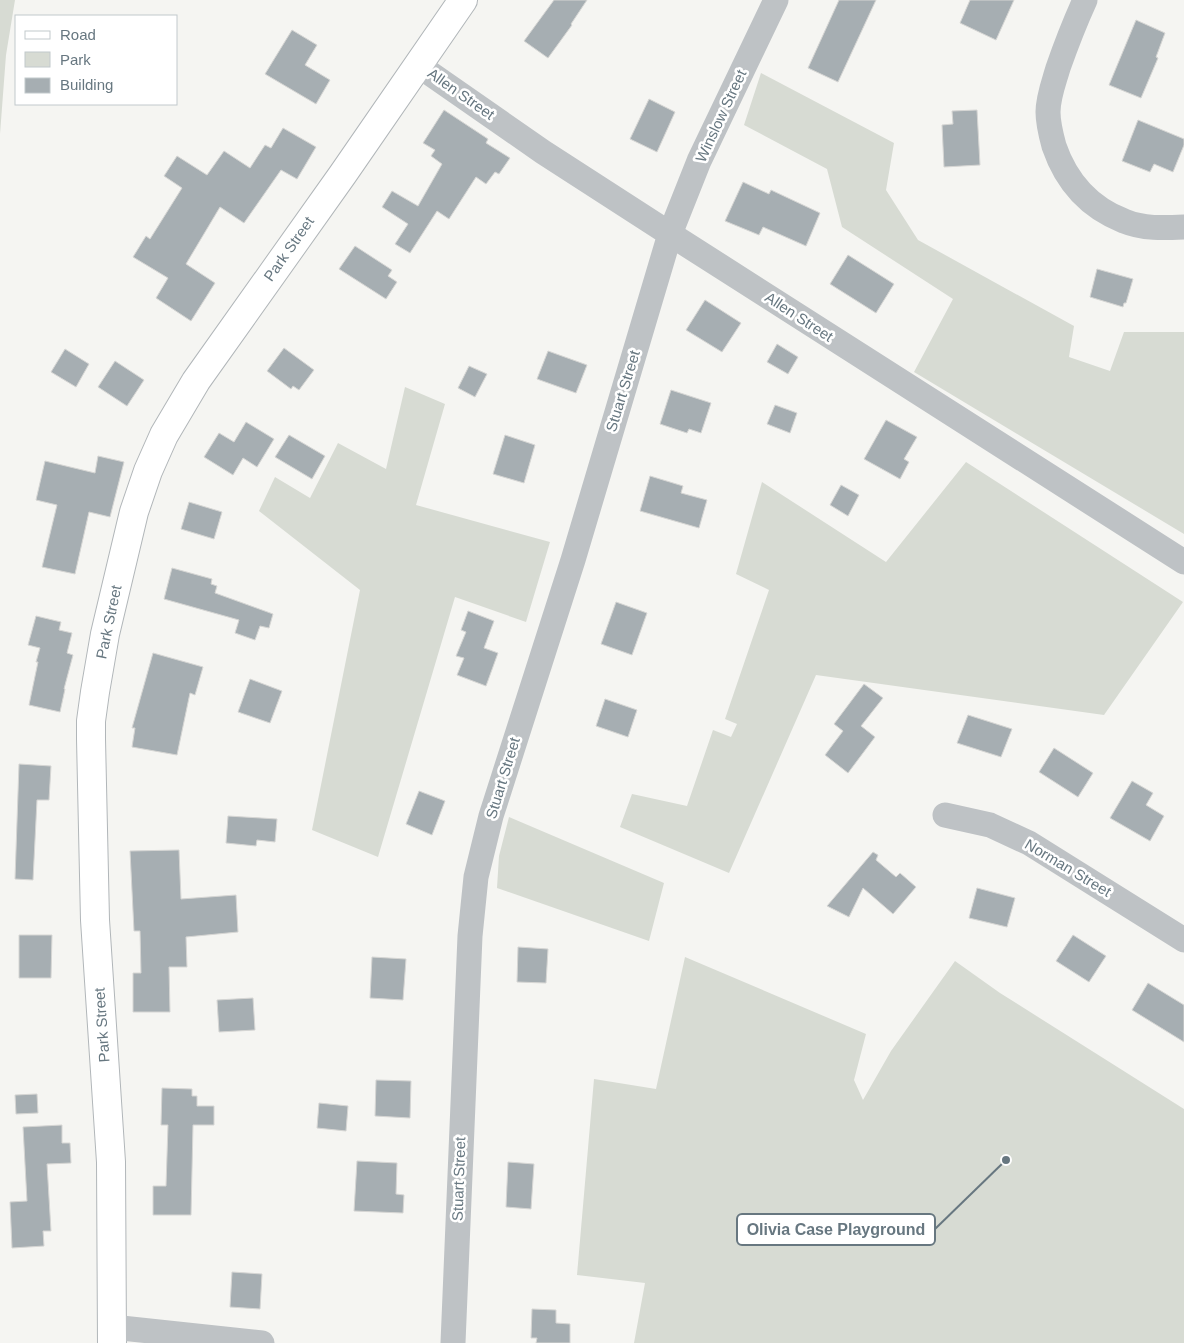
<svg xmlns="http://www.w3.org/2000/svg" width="1184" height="1343" viewBox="0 0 1184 1343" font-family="Helvetica,sans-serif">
	<rect width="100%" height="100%" fill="#f5f5f2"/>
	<path fill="#d7dbd3" d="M 0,0 L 15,0 L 6,55 L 0,134 Z
		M 761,73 L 894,143 L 886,190 L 918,240 L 1074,326 L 1069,357 L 1110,371 L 1124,332 L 1184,332 L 1184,534 L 914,372 L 953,299 L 842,227 L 827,169 L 744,125 Z
		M 405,387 L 445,404 L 416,505 L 550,542 L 526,622 L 455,597 L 378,857 L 312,830 L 360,590 L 259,511 L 275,477 L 310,498 L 338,443 L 386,469 Z
		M 966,462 L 1183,602 L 1104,715 L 816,675 L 729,873 L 620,827 L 632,794 L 687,806 L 713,730 L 731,737 L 737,724 L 725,719 L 769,590 L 736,574 L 762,482 L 886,562 Z
		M 509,817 L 664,883 L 649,941 L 497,888 L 499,856 Z
		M 685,957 L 866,1034 L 854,1080 L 863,1100 L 891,1051 L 955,961 L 1000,993 L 1184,1109 L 1184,1343 L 634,1343 L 645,1283 L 577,1275 L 594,1079 L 656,1089 Z"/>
	<path fill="#a6aeb2" stroke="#d6d6d4" d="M 554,0 L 587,0 L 571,24 L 572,25 L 548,58 L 524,41 Z
		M 839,0 L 876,0 L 838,82 L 808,68 Z
		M 970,0 L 1014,0 L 996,40 L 960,23 Z
		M 1136,20 L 1165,33 L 1156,57 L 1158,58 L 1141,98 L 1109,85 Z
		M 292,30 L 317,45 L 305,65 L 330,80 L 316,104 L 265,74 Z
		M 649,99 L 675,112 L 657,152 L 630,139 Z
		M 444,110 L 488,139 L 486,143 L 510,158 L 499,174 L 495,172 L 486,184 L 476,177 L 449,219 L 437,211 L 410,253 L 395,244 L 408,224 L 382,207 L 392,191 L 418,206 L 442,164 L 431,156 L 435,150 L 423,143 Z
		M 977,110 L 980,165 L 944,167 L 942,125 L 953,124 L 952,111 Z
		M 1138,120 L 1184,139 L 1184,145 L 1173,172 L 1154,164 L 1150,172 L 1122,161 Z
		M 283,128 L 316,147 L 297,179 L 281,170 L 244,223 L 220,207 L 186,264 L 215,283 L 191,321 L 156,298 L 168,278 L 133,257 L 146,236 L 150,239 L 182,188 L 164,176 L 177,156 L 207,175 L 224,151 L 250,168 L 265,145 L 271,148 Z
		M 743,182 L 769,194 L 771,190 L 820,213 L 806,246 L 763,227 L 759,235 L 725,221 Z
		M 355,246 L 392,270 L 388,276 L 397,282 L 386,299 L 339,269 Z
		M 848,255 L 894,284 L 876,313 L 830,284 Z
		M 1097,269 L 1133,279 L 1126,303 L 1124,303 L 1123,307 L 1090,297 Z
		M 705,300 L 741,323 L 722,352 L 686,330 Z
		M 777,344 L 798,357 L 788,374 L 767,362 Z
		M 284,348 L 314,370 L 299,390 L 293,386 L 291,389 L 267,371 Z
		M 65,349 L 89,364 L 76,387 L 51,372 Z
		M 548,351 L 587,365 L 576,393 L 537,379 Z
		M 115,361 L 144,380 L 127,406 L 98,387 Z
		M 469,366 L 487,374 L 475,397 L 458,388 Z
		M 671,390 L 711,403 L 701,433 L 689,429 L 687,433 L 660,424 Z
		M 775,405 L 797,413 L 790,433 L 767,424 Z
		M 886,420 L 917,437 L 904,459 L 909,462 L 900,479 L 864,459 Z
		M 246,422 L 274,439 L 257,467 L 243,458 L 233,475 L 204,457 L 219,433 L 234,442 Z
		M 289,435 L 325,456 L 312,479 L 275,457 Z
		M 505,435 L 535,445 L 524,483 L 493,474 Z
		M 98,456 L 124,462 L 110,517 L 89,512 L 75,574 L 42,567 L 57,505 L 36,500 L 45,461 L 95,473 Z
		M 650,476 L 683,486 L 681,493 L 707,500 L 699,528 L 640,511 Z
		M 841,485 L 859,495 L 848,516 L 830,505 Z
		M 189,502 L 222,512 L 214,539 L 181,529 Z
		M 172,568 L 212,579 L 211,584 L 217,586 L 215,593 L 273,614 L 269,628 L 260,626 L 255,640 L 235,633 L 239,620 L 164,599 Z
		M 616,602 L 647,613 L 632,655 L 601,644 Z
		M 468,611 L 494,621 L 484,648 L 498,653 L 486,686 L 457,675 L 464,658 L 456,656 L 466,632 L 461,630 Z
		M 36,616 L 61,622 L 59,630 L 72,633 L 67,653 L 73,655 L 64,689 L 65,689 L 60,712 L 29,705 L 38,662 L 36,662 L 40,648 L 28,645 Z
		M 153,653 L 203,667 L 195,695 L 190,693 L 177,755 L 132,747 L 135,728 L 132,728 Z
		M 250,679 L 282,691 L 270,723 L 238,712 Z
		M 864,684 L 883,698 L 861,726 L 875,737 L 848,773 L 825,755 L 843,731 L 834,724 Z
		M 605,699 L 637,710 L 628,737 L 596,726 Z
		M 968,715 L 1012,729 L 1001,757 L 957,743 Z
		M 1054,748 L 1093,773 L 1078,797 L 1039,772 Z
		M 19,764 L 51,766 L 49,800 L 37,800 L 33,880 L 15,879 Z
		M 1132,781 L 1153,793 L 1146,805 L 1164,816 L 1150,841 L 1110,818 Z
		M 419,791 L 445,801 L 432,835 L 406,824 Z
		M 228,816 L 277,819 L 275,842 L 257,840 L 256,846 L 226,843 Z
		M 179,850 L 181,899 L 236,895 L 238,932 L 186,937 L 187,967 L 169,967 L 170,1012 L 133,1012 L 133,973 L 141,973 L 140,931 L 134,931 L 130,851 Z
		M 873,852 L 878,855 L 876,860 L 896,877 L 900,873 L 916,887 L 893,914 L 863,888 L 849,917 L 827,906 Z
		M 977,888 L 1015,898 L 1007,927 L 969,918 Z
		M 19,935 L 52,935 L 51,978 L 19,978 Z
		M 1073,935 L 1106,956 L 1089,982 L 1056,961 Z
		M 518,947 L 548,949 L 546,983 L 517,982 Z
		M 372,957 L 406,959 L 403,1000 L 370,998 Z
		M 1148,983 L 1184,1005 L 1184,1042 L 1132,1010 Z
		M 253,998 L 255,1030 L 219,1032 L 217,1000 Z
		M 376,1080 L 411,1081 L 410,1118 L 375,1116 Z
		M 162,1088 L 192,1089 L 192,1096 L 197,1096 L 197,1106 L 214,1106 L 214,1125 L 193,1125 L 191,1215 L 153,1215 L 153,1186 L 166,1186 L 168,1125 L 161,1125 Z
		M 37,1094 L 38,1113 L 16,1114 L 15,1095 Z
		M 319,1103 L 348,1106 L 346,1131 L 317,1128 Z
		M 62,1125 L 62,1143 L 70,1143 L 71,1163 L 47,1164 L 51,1231 L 43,1231 L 44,1246 L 12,1248 L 10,1202 L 27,1201 L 23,1127 Z
		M 357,1161 L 397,1163 L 396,1194 L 404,1195 L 403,1213 L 354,1211 Z
		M 508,1162 L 534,1164 L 531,1209 L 506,1207 Z
		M 232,1272 L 262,1274 L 260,1309 L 230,1307 Z
		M 532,1309 L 556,1310 L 556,1323 L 570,1324 L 570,1343 L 536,1343 L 537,1338 L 531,1338 Z"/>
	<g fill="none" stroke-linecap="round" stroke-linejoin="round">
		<g stroke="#b1b6b9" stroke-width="30">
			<path id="secondary" d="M 112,1343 L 111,1162 L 95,920 L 91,739 L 91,721 L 95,692 L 105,634 L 134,512 L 148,471 L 164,435 L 196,381 L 343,174 L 463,0"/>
		</g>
		<path stroke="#bec2c5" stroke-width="25" d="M 1085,0 C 1075,22 1066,45 1058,68 C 1054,82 1048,97 1048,112 C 1048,123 1051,135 1054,146 C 1066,181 1088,207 1124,221 C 1143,229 1164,228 1184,227
			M 418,65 L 543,152 L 670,234 L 1184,562
			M 945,815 L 990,825 L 1029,843 L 1184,940
			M 112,1327 L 262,1343
			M 453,1343 L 470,936 L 476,877 L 491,816 L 573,560 L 670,234 L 699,161 L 776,0"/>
		<use href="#secondary" stroke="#fff" stroke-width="28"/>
	</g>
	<g text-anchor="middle" stroke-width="5" stroke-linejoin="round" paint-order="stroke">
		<g font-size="15" fill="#677780" stroke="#fff">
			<text transform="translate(461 94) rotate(35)" y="5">Allen Street</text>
			<text transform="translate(721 116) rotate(-65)" y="5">Winslow Street</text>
			<text transform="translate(289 249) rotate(-55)" y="5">Park Street</text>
			<text transform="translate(799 317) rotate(33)" y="5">Allen Street</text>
			<text transform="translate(623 391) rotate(-73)" y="5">Stuart Street</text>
			<text transform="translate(109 622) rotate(-78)" y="5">Park Street</text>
			<text transform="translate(503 778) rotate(-73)" y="5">Stuart Street</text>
			<text transform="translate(1068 868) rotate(31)" y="5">Norman Street</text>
			<text transform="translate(102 1025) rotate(-94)" y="5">Park Street</text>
			<text transform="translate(459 1179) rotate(-88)" y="5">Stuart Street</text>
		</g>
	</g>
	<path fill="none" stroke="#677780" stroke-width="2" d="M1006 1160L935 1229"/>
	<circle fill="#677780" stroke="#fff" stroke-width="2" cx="1006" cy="1160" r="5"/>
	<rect fill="#fff" stroke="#677780" stroke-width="2" x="737" y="1214" width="198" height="31" rx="5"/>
	<g font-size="16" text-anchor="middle" font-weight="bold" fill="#677780">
		<text x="836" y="1235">Olivia Case Playground</text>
	</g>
	<rect x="15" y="15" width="162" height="90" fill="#ffffff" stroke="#c2c9cc"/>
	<rect x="25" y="31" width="25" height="8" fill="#ffffff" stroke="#c2c9cc"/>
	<text x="60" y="40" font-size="15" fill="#677780">Road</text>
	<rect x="25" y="52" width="25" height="15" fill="#d7dbd3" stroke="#c2c9cc"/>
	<text x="60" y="65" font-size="15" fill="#677780">Park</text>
	<rect x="25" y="78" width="25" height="15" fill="#a6aeb2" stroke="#c2c9cc"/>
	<text x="60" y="90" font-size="15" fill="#677780">Building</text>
</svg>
